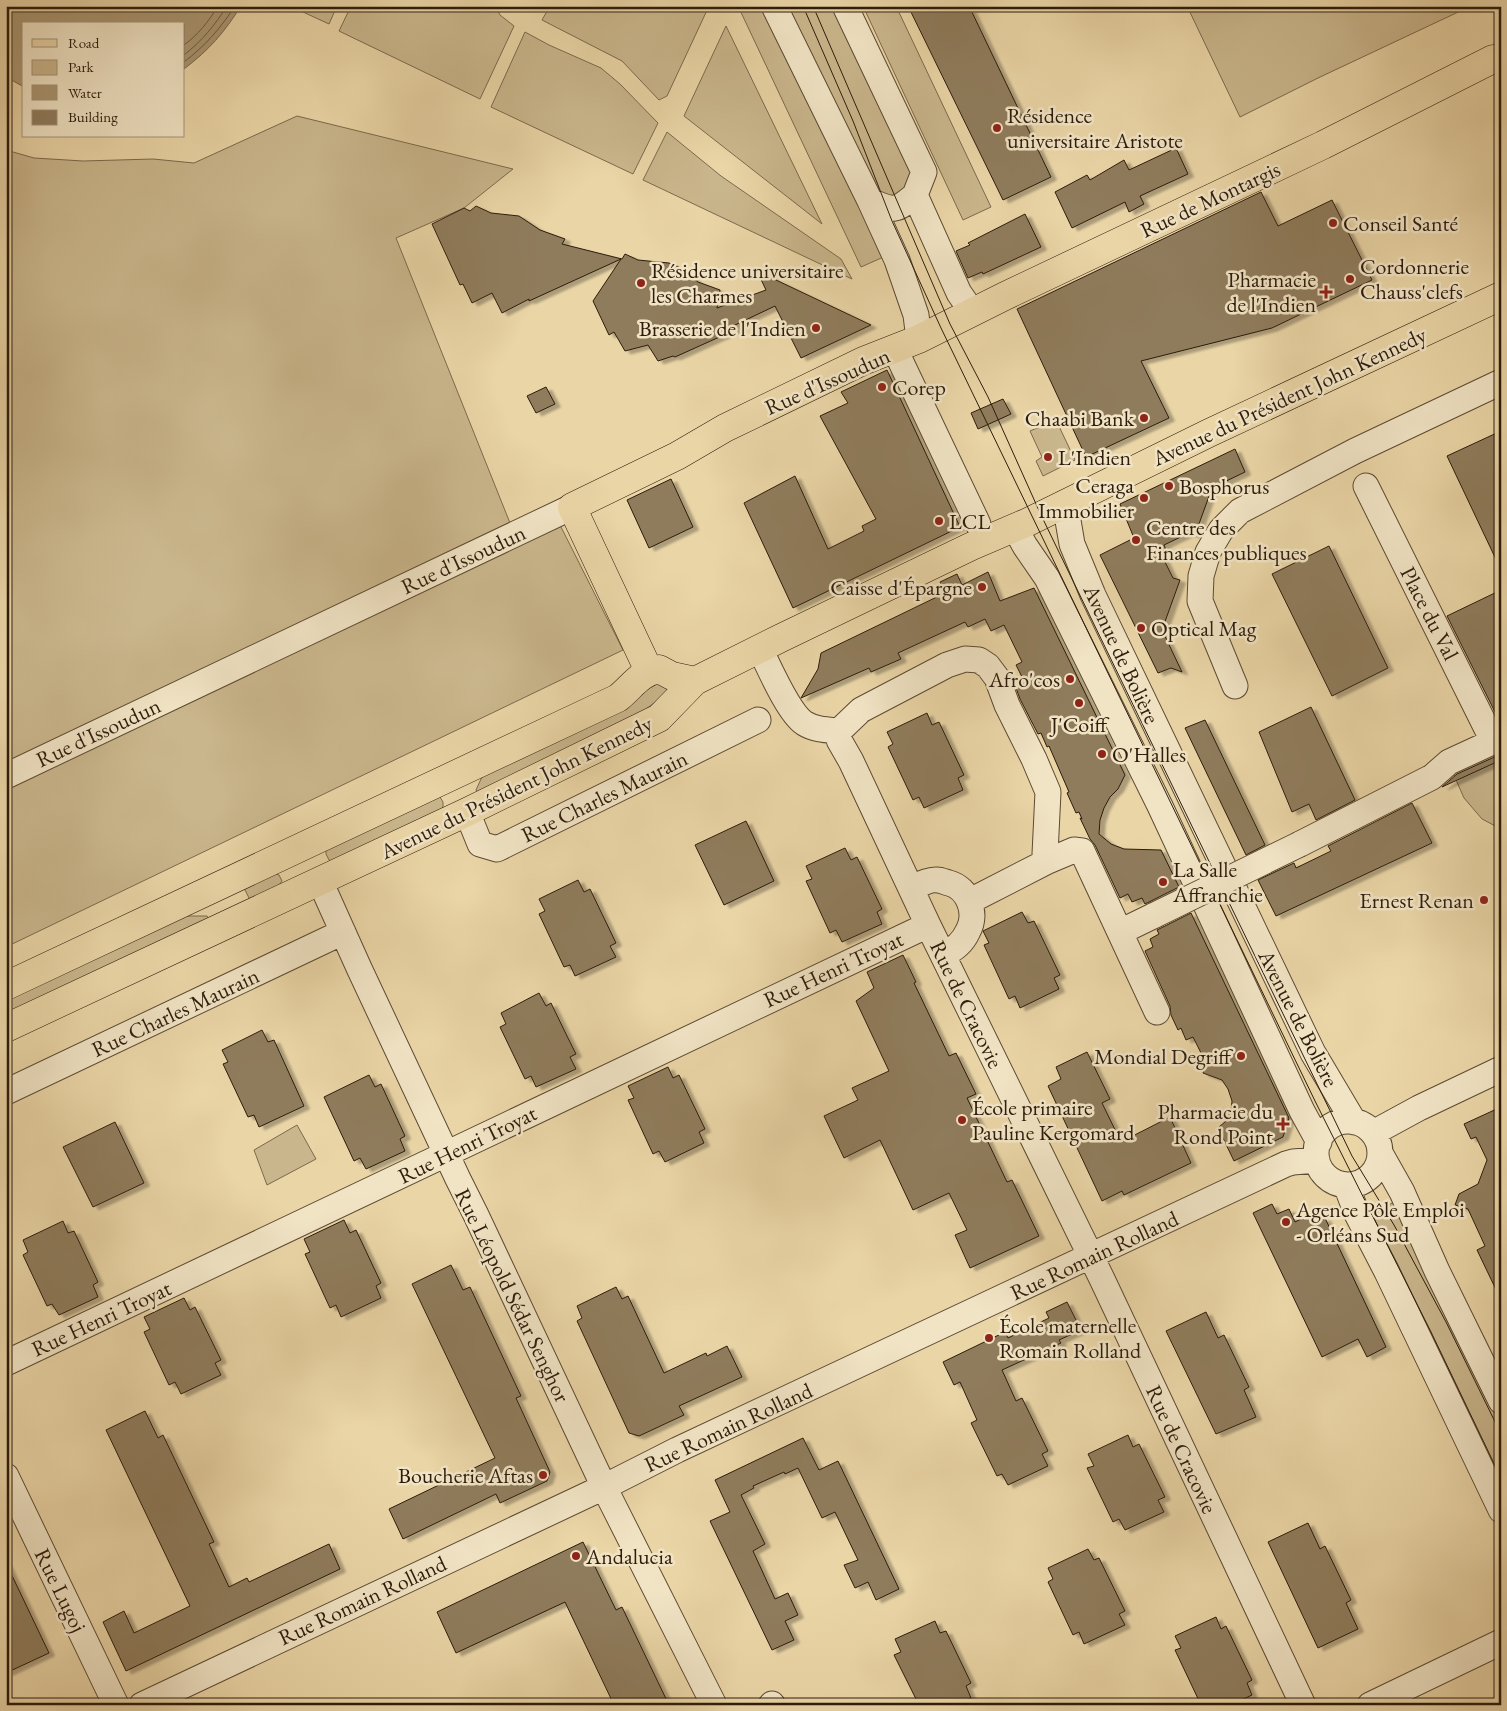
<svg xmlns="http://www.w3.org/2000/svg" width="1507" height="1711" viewBox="0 0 1507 1711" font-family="'EB Garamond',serif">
	<defs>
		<filter id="shadow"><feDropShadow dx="5.5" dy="3" stdDeviation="1" flood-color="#0004"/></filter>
	</defs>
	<rect width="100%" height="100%" fill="#ead5a6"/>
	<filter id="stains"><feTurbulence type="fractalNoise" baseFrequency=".004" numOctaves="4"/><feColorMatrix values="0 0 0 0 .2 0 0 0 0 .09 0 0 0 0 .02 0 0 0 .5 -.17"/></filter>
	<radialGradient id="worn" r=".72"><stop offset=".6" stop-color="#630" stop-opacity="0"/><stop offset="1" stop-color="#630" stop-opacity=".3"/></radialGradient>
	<path fill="#cab68c" stroke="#7c694c" d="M 290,6 L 337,6 L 329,24 Z
		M 351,6 L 495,6 L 500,15 L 514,26 L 480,99 L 339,31 Z
		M 550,6 L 709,6 L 667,96 L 659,100 L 622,61 L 542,20 Z
		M 738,6 L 771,6 L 888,255 L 861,267 Z
		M 785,6 L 837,6 L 913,168 L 913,181 L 896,197 L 879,195 Z
		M 863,6 L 896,6 L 991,207 L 963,220 Z
		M 1187,6 L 1471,6 L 1318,78 L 1240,117 Z
		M 726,26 L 822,224 L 684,116 Z
		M 525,32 L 549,45 L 601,68 L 620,84 L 658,123 L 633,174 L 491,107 Z
		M 297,116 L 513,169 L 464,208 L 396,238 L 518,543 L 560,525 L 623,650 L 6,947 L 6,150 L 34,158 L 83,161 L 153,159 L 194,163 Z
		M 667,132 L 721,176 L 841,259 L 852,279 L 643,180 Z
		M 1056,420 L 1075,460 L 1043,476 L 1036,461 L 1042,457 L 1030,431 Z
		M 651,679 L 667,688 L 667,693 L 633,719 L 478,793 L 476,790 L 481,779 L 489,769 Z
		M 1501,739 L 1501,829 L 1482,819 L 1464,798 L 1449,764 Z
		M 431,795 L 440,797 L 443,802 L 443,807 L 438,813 L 332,861 L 329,860 L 326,854 L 326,848 Z
		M 274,873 L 279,875 L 282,881 L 277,888 L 250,900 L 244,888 Z
		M 182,916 L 207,916 L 209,919 L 6,1018 L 6,999 Z
		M 297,1125 L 316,1159 L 267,1185 L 254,1150 Z
		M 1396,1201 L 1501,1420 L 1501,1489 L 1366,1217 Z"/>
	<path fill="#aa9672" stroke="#786549" d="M 6,6 L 241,6 C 223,34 210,49 184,69 L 184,24 L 24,24 L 24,87 L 6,77 Z"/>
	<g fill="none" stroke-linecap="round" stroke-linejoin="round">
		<path stroke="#6c593f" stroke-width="1" d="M 184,45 C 198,35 209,21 218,6
			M 184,55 C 202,41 215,25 227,6
			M 184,62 C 205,46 220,29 235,6"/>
	</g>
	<path fill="#8f7c5c" stroke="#2d1c0c" filter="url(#shadow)" d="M 908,6 L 969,6 L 1051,177 L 1003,200 Z
		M 1176,148 L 1188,174 L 1140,196 L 1144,204 L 1129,212 L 1125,202 L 1072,228 L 1055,192 L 1087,175 L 1090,180 L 1124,160 L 1129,170 Z
		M 1261,192 L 1278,226 L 1332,200 L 1372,280 L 1272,328 L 1141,361 L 1169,418 L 1086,457 L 1017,309 Z
		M 476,206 L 491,213 L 519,216 L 540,230 L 565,239 L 562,244 L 622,259 L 625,254 L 638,260 L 669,263 L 679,267 L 698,282 L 720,290 L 717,308 L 766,290 L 757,271 L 871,325 L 801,358 L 775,306 L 733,326 L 735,330 L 675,357 L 673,356 L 658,361 L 648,345 L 625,351 L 614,332 L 609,335 L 593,301 L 621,259 L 529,301 L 529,299 L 502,313 L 492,293 L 472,303 L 463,284 L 460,285 L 432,224 L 464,208 L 470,211 Z
		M 1025,214 L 1041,247 L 983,274 L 982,272 L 968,278 L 956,251 L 970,245 L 968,243 Z
		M 887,370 L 960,527 L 793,608 L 744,503 L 795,476 L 828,549 L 864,531 L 862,526 L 876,519 L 820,416 L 848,403 L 841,392 Z
		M 546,387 L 555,404 L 536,413 L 527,396 Z
		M 1003,399 L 1011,414 L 978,429 L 971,413 Z
		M 1501,431 L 1501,570 L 1447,456 Z
		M 1235,449 L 1245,472 L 1212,488 L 1195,535 L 1189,533 L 1164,545 L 1166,550 L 1160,552 L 1173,578 L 1180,580 L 1162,630 L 1182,672 L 1171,668 L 1158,673 L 1100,555 L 1134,538 L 1120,504 Z
		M 671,479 L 693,527 L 649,548 L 627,500 Z
		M 1329,546 L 1388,668 L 1332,696 L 1272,574 Z
		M 988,572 L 1000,601 L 1034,588 L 1125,775 L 1118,789 L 1110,797 L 1104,808 L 1100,820 L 1099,834 L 1111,844 L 1124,849 L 1161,850 L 1179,887 L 1145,904 L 1142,898 L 1132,902 L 1128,894 L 1120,898 L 1095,845 L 1090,839 L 1080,818 L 1082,819 L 1079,812 L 1076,813 L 1067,793 L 1069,792 L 1049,746 L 1047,747 L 1041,733 L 1038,734 L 1020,699 L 1016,688 L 1025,683 L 1016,665 L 1022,662 L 1004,625 L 991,631 L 985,619 L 968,627 L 965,622 L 898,653 L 901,659 L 871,672 L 869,668 L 801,698 L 818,669 L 821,653 L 945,593 L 940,582 L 957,574 L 962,585 Z
		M 1501,590 L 1501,724 L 1447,616 Z
		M 1311,707 L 1355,800 L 1316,820 L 1309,804 L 1292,812 L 1259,732 Z
		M 927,713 L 932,725 L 939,722 L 964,775 L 958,778 L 963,790 L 924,808 L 919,797 L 913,800 L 888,747 L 893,744 L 887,732 Z
		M 1205,720 L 1265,845 L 1246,855 L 1185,728 Z
		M 1501,754 L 1501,760 L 1442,787 L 1457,774 Z
		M 1412,803 L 1432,843 L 1276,916 L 1258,880 L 1294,863 L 1296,868 L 1331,851 L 1328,846 Z
		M 746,821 L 774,881 L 724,905 L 695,845 Z
		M 845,848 L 851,860 L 857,857 L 882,909 L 877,912 L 882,924 L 842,942 L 836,930 L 830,933 L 806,881 L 812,879 L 806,866 Z
		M 578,880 L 584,892 L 590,889 L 616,943 L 610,946 L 616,957 L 575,976 L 570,965 L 564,967 L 539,914 L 545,911 L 539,899 Z
		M 1022,912 L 1028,923 L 1034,921 L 1060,975 L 1054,978 L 1059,989 L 1020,1008 L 1015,996 L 1009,999 L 984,945 L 989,943 L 983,931 Z
		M 1191,913 L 1289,1118 L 1283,1137 L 1234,1161 L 1221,1134 L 1222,1131 L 1219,1127 L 1226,1121 L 1231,1111 L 1232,1101 L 1228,1089 L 1222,1080 L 1203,1073 L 1206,1063 L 1193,1037 L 1186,1040 L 1181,1028 L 1178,1030 L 1171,1015 L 1170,1006 L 1145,951 L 1153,947 L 1150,939 L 1159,934 L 1157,930 Z
		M 903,955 L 916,982 L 914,983 L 949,1056 L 956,1053 L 976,1094 L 967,1098 L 1007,1182 L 1012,1180 L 1039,1236 L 970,1268 L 955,1235 L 967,1230 L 949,1193 L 913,1210 L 880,1140 L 844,1158 L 824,1116 L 858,1100 L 852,1088 L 889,1071 L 856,1001 L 874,988 L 867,972 Z
		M 539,993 L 546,1006 L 551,1003 L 567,1036 L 576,1054 L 570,1057 L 576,1069 L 536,1087 L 531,1076 L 525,1079 L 500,1027 L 506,1024 L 501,1013 Z
		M 262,1030 L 268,1042 L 274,1040 L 304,1106 L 259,1127 L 254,1115 L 248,1117 L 223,1064 L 228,1062 L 222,1050 Z
		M 1087,1052 L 1110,1099 L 1102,1103 L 1121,1142 L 1170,1117 L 1191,1163 L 1124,1195 L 1122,1191 L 1102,1201 L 1048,1086 L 1061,1079 L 1056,1067 Z
		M 668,1067 L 673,1078 L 679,1075 L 705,1129 L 699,1132 L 704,1143 L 665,1162 L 659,1151 L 653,1154 L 628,1100 L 634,1098 L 628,1086 Z
		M 369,1075 L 375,1087 L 381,1084 L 405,1136 L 400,1139 L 405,1151 L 366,1169 L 360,1158 L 354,1161 L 324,1097 Z
		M 1501,1107 L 1501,1300 L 1477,1250 L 1485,1246 L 1468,1209 L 1455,1205 L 1459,1194 L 1478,1184 L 1487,1160 L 1476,1137 L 1471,1139 L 1464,1124 Z
		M 115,1122 L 144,1183 L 93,1207 L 63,1147 Z
		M 1272,1204 L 1277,1214 L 1289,1209 L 1295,1222 L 1309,1215 L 1311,1219 L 1318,1216 L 1320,1220 L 1325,1218 L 1386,1347 L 1367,1357 L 1358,1339 L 1322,1357 L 1253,1213 Z
		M 344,1220 L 350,1233 L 356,1230 L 381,1283 L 376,1286 L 381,1298 L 341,1317 L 336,1305 L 330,1308 L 305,1254 L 310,1252 L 304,1239 Z
		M 63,1221 L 68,1233 L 74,1231 L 98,1282 L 93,1285 L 98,1297 L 59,1315 L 52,1304 L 47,1306 L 23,1255 L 28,1252 L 23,1240 Z
		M 451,1265 L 463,1290 L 470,1287 L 521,1396 L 516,1398 L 550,1472 L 547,1481 L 500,1503 L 496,1494 L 403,1539 L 389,1509 L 495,1458 L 412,1284 Z
		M 616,1287 L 622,1299 L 628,1296 L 664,1373 L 706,1353 L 707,1356 L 727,1346 L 742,1377 L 679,1406 L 684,1415 L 639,1436 L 629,1433 L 577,1321 L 582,1318 L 577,1306 Z
		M 184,1298 L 190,1310 L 195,1307 L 221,1360 L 215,1363 L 221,1375 L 181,1394 L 175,1382 L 169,1385 L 144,1332 L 150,1329 L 144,1317 Z
		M 1067,1302 L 1081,1330 L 1059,1340 L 1061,1343 L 1002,1370 L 1016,1401 L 1022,1398 L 1048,1451 L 1042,1454 L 1048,1466 L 1008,1485 L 1002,1474 L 997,1476 L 971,1423 L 977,1420 L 960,1382 L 954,1385 L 943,1362 L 1005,1332 L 1008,1338 L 1049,1318 L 1046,1312 Z
		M 1206,1312 L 1218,1338 L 1224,1335 L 1249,1387 L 1244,1390 L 1256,1417 L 1216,1434 L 1166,1331 Z
		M 145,1411 L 158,1438 L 163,1435 L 214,1542 L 209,1544 L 229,1587 L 247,1578 L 249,1582 L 329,1544 L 340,1569 L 126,1671 L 103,1622 L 124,1611 L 134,1633 L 190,1606 L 106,1430 Z
		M 1128,1435 L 1133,1447 L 1139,1444 L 1165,1497 L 1158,1500 L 1164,1512 L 1125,1530 L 1119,1519 L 1113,1522 L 1087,1468 L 1094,1466 L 1088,1454 Z
		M 803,1438 L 819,1470 L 838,1461 L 899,1589 L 876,1600 L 868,1582 L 855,1588 L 844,1565 L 858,1560 L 835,1512 L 822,1518 L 798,1468 L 785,1474 L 784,1472 L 753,1486 L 754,1488 L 741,1495 L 765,1544 L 753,1551 L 775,1599 L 788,1593 L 798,1615 L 785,1621 L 794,1640 L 772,1650 L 710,1521 L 730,1512 L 715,1480 Z
		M 1308,1523 L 1320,1549 L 1325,1546 L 1351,1600 L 1346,1603 L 1358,1629 L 1318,1648 L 1268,1542 Z
		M 583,1542 L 616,1610 L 622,1607 L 669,1705 L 614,1705 L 565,1602 L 456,1653 L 437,1612 Z
		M 1088,1549 L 1094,1560 L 1099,1558 L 1125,1611 L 1119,1614 L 1125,1625 L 1084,1644 L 1079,1632 L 1073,1635 L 1048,1582 L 1053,1579 L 1048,1568 Z
		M 6,1563 L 49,1653 L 6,1673 Z
		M 1216,1617 L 1221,1629 L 1226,1626 L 1252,1680 L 1247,1683 L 1252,1695 L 1231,1705 L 1201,1705 L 1175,1650 L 1181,1648 L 1175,1636 Z
		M 935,1621 L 940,1633 L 946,1631 L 971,1683 L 966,1686 L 971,1698 L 957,1705 L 919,1705 L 894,1655 L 901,1652 L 895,1639 Z"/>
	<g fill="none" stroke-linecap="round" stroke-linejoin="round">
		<g stroke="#5c4a32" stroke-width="27">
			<path id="minor" d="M 774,6 L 870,201 L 897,260 L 916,315 L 919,339
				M 845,6 L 924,172 L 915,195 L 959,293 L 973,313
				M 870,201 C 894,211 895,212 915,195
				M 900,360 L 978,524
				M 1366,486 L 1493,741
				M 1065,503 L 1072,544 L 1093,595 L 1313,1053 L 1354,1122
				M 1015,528 L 1025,546 L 1047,578 L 1160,806 L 1302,1111 L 1319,1142
				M 760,649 C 769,667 788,712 804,723 C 815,730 827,730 839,731
				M 1235,686 L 1200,601 L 1201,576 L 1208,552 L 1221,530 L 1240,511 L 1355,451 L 1501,382
				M 6,776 L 572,507
				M 467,812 L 480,844 L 497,849 L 758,720
				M 1300,844 L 1432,777 L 1449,762 L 1501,738
				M 1048,861 L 1045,854 L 1048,792 L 1034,759 L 1007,705 L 997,678 L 988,666 L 979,660 L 965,659 L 947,665 L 861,710 L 839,731 L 839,740 L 851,761 L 928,925 L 1102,1279 L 1303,1705
				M 320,881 L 359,968 L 458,1179 L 476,1215 L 604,1487 L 714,1705
				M 911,888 C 918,885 930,879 937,880 C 941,880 945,882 949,883 C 968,888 978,913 968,931 C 963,942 954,950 943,954
				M 970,901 L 1048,861 L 1074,850 L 1082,851 L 1157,1012
				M 1120,932 L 1155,915
				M 6,1092 L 343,932
				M1316 1153a32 32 0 1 1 64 0a32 32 0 1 1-64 0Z
				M 1373,1133 L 1419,1108 L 1501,1069
				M 1380,1153 L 1402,1192 L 1437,1271 L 1501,1401
				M 1346,1185 L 1357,1214 L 1387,1272 L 1501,1510
				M 6,1363 L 928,925
				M 6,1476 L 116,1705
				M 142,1705 L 604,1487 L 677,1450 L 1286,1164 L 1293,1162 L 1317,1160
				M 771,1705 L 772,1704
				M 1370,1705 L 1501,1642"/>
		</g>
		<g stroke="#2d1c0c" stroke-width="29">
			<path id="major" d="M 649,671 L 572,507 L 677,456 L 725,428 L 863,361 L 919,339 L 1005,296 L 1323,145 L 1493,59 L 1501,60
				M 6,986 L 618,698 C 634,685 638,674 659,669 L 672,676 L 695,681
				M 6,1028 L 467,812 L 659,718 L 695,681 L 781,638 L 972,546 L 1028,522 L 1209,433 L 1501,296"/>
		</g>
		<use href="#minor" stroke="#f1e4c5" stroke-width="25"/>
		<use href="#major" stroke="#ead5a6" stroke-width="28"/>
		<path stroke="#2d1c0c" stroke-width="1" d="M 803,6 L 853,121 L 892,221 L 941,328 L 1316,1103 L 1431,1332 L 1501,1478
			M 813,6 L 950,324 L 988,397 L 1041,515 L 1352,1156 L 1394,1225 L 1446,1322 L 1501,1434"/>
		<g stroke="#5c4a32" stroke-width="27" stroke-linecap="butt">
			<path id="minor-bridge" d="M 1155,915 L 1300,844"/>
		</g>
		<use href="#minor-bridge" stroke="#f1e4c5" stroke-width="25"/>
	</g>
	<g fill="#8f2418" stroke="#f1e4c5" stroke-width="2">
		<circle cx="997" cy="128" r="5"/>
		<circle cx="1333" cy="223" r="5"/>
		<circle cx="1350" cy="279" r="5"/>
		<circle cx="641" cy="283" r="5"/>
		<path d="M1323.5 284.5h5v5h5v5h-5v5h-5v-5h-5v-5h5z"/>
		<circle cx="816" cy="328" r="5"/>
		<circle cx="882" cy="387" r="5"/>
		<circle cx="1144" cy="418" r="5"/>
		<circle cx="1048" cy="457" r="5"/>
		<circle cx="1169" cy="486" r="5"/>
		<circle cx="1144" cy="498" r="5"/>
		<circle cx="939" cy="521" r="5"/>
		<circle cx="1136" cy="540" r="5"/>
		<circle cx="982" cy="587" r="5"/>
		<circle cx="1141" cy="628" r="5"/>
		<circle cx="1070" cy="679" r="5"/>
		<circle cx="1079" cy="703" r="5"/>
		<circle cx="1102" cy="754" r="5"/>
		<circle cx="1163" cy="882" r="5"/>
		<circle cx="1484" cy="900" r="5"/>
		<circle cx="1241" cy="1056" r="5"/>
		<circle cx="962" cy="1120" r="5"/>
		<path d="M1280.5 1116.5h5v5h5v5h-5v5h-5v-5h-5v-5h5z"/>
		<circle cx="1286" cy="1222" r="5"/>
		<circle cx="989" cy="1338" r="5"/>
		<circle cx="543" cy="1475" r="5"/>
		<circle cx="576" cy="1556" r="5"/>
	</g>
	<g text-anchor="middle" stroke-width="5" stroke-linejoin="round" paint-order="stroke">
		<g font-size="22" fill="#2d1c0c" stroke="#f1e4c5" text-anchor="start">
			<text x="1007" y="123">Résidence<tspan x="1007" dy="25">universitaire Aristote</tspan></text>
			<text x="1343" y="231">Conseil Santé</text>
			<text x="1360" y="274">Cordonnerie<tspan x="1360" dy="25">Chauss'clefs</tspan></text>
			<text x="651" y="278">Résidence universitaire<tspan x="651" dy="25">les Charmes</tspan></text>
			<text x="1316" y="287" text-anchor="end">Pharmacie<tspan x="1316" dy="25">de l'Indien</tspan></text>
			<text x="806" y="336" text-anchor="end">Brasserie de l'Indien</text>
			<text x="892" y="395">Corep</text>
			<text x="1134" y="426" text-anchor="end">Chaabi Bank</text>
			<text x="1058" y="465">L'Indien</text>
			<text x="1134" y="493" text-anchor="end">Ceraga<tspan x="1134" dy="25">Immobilier</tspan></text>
			<text x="1179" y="494">Bosphorus</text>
			<text x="949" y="529">LCL</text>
			<text x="1146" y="535">Centre des<tspan x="1146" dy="25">Finances publiques</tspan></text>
			<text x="972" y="595" text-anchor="end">Caisse d'Épargne</text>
			<text x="1151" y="636">Optical Mag</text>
			<text x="1060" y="687" text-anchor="end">Afro'cos</text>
			<text x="1079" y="732" text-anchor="middle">J'Coiff</text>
			<text x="1112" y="762">O'Halles</text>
			<text x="1173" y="877">La Salle<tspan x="1173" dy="25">Affranchie</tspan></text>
			<text x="1474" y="908" text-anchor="end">Ernest Renan</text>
			<text x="1231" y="1064" text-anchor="end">Mondial Degriff</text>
			<text x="972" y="1115">École primaire<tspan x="972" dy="25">Pauline Kergomard</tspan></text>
			<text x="1273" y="1119" text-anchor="end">Pharmacie du<tspan x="1273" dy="25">Rond Point</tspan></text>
			<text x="1296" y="1217">Agence Pôle Emploi<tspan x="1296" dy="25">- Orléans Sud</tspan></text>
			<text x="999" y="1333">École maternelle<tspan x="999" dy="25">Romain Rolland</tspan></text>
			<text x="533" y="1483" text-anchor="end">Boucherie Aftas</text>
			<text x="586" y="1564">Andalucia</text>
		</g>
		<g font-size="22" fill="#2d1c0c" stroke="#f1e4c5">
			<text transform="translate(1210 199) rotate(-25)" y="8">Rue de Montargis</text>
			<text transform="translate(827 381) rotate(-24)" y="8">Rue d'Issoudun</text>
			<text transform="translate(1289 396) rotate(-25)" y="8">Avenue du Président John Kennedy</text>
			<text transform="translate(463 559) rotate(-25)" y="8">Rue d'Issoudun</text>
			<text transform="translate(1430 613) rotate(63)" y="8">Place du Val</text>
			<text transform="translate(1122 654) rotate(65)" y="8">Avenue de Bolière</text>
			<text transform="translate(98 732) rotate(-25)" y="8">Rue d'Issoudun</text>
			<text transform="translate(516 787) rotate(-26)" y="8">Avenue du Président John Kennedy</text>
			<text transform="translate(604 796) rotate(-26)" y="8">Rue Charles Maurain</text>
			<text transform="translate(833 969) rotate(-25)" y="8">Rue Henri Troyat</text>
			<text transform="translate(967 1004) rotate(64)" y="8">Rue de Cracovie</text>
			<text transform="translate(175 1012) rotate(-25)" y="8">Rue Charles Maurain</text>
			<text transform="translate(1299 1018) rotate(63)" y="8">Avenue de Bolière</text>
			<text transform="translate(467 1144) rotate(-26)" y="8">Rue Henri Troyat</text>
			<text transform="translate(1094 1255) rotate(-25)" y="8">Rue Romain Rolland</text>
			<text transform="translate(513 1295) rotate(64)" y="8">Rue Léopold Sédar Senghor</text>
			<text transform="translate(101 1318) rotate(-25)" y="8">Rue Henri Troyat</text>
			<text transform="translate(728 1427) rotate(-25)" y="8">Rue Romain Rolland</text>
			<text transform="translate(1182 1449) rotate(65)" y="8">Rue de Cracovie</text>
			<text transform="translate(61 1590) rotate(64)" y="8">Rue Lugoj</text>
			<text transform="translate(362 1600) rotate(-25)" y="8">Rue Romain Rolland</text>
		</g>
	</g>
	<rect width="1507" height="1711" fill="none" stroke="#ead5a6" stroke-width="25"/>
	<rect x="8" y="8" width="1492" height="1696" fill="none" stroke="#2d1c0c" stroke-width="2.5"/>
	<rect x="12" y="12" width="1482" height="1686" fill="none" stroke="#2d1c0c"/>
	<rect x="22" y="22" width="162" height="115" fill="#f1e4c5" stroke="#a3947b"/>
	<rect x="32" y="39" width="25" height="8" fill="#ead5a6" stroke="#a3947b"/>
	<text x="68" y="48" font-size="15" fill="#2d1c0c">Road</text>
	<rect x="32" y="60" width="25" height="15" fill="#cab68c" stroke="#a3947b"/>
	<text x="68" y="72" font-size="15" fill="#2d1c0c">Park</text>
	<rect x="32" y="85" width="25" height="15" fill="#aa9672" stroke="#a3947b"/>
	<text x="68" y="98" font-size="15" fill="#2d1c0c">Water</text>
	<rect x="32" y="110" width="25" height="15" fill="#8f7c5c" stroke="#a3947b"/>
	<text x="68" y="122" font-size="15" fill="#2d1c0c">Building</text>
	<rect width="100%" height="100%" filter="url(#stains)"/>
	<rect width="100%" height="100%" fill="url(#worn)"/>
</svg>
